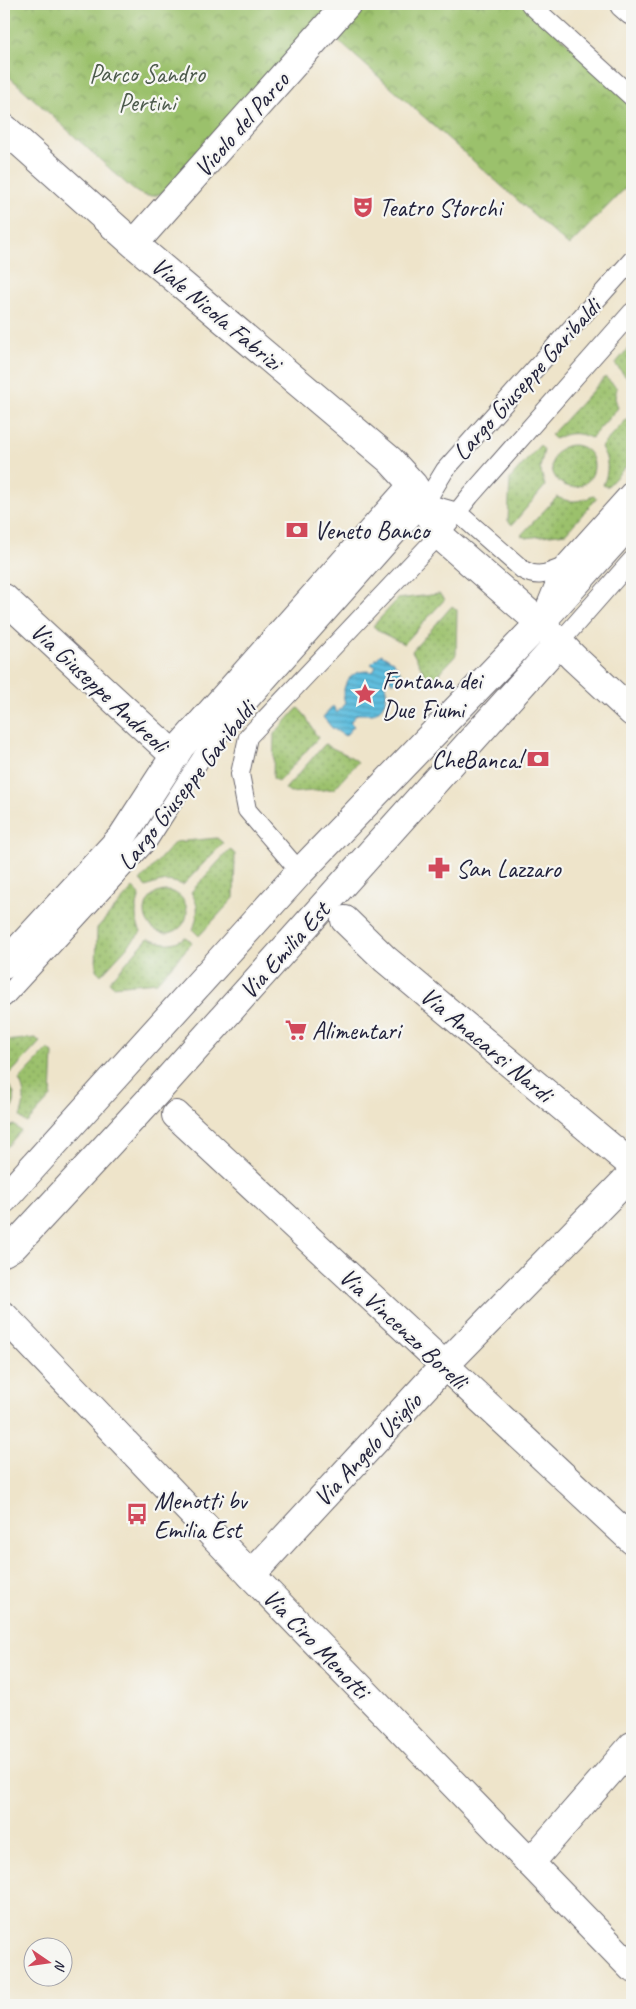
<svg xmlns="http://www.w3.org/2000/svg" width="636" height="2009" viewBox="0 0 636 2009" font-family="Caveat,sans-serif">
	<defs>
		<pattern id="grass-dots" width="8" height="8" patternUnits="userSpaceOnUse" patternTransform="scale(1.25)"><rect width="8" height="8" fill="#9bc16c"/><path d="M2 2h.1M6 6h.1" fill="none" stroke="#7e9c5a" stroke-width="1.8" stroke-linecap="round"/></pattern>
		<pattern id="park-crowns" width="20" height="18" patternUnits="userSpaceOnUse" patternTransform="scale(1.25)"><rect width="20" height="18" fill="#9bc16c"/><path d="M2 6a3 3 0 1 1 6 0M12 15a3 3 0 1 1 6 0" fill="none" stroke="#7e9c5a"/></pattern>
		<pattern id="water-rules" width="6" height="5" patternUnits="userSpaceOnUse" patternTransform="scale(1.25)"><rect width="6" height="5" fill="#60bede"/><path d="M0 2.5h6" fill="none" stroke="#4f9ab5"/></pattern>
	</defs>
	<rect width="100%" height="100%" fill="#f6f6f2"/>
	<filter id="ink" filterUnits="userSpaceOnUse"><feTurbulence type="fractalNoise" baseFrequency=".02" numOctaves="2"/><feDisplacementMap in="SourceGraphic" scale="10" xChannelSelector="R" yChannelSelector="G"/><feConvolveMatrix kernelMatrix="1 2 1 2 8 2 1 2 1" color-interpolation-filters="sRGB"/></filter>
	<filter id="wash" filterUnits="userSpaceOnUse"><feTurbulence type="fractalNoise" baseFrequency=".0096" numOctaves="4" result="noise"/><feDisplacementMap in="SourceGraphic" scale="20" xChannelSelector="R" yChannelSelector="G"/><feGaussianBlur stdDeviation="1.12" result="paint"/><feColorMatrix in="noise" values="0 0 0 0 0 0 0 0 0 0 0 0 0 0 0 0 0 1.4 0 .05"/><feComposite in="paint" operator="in"/></filter>
	<g filter="url(#wash)">
		<rect width="100%" height="100%" fill="#eee4ca"/>
		<path fill="url(#grass-dots)" stroke="#5e7254" d="M 632,344 L 632,375 L 626,377 L 615,364 Z
			M 605,377 L 617,388 L 615,398 L 618,408 L 591,438 C 578,432 568,432 555,439 L 551,435 Z
			M 628,418 L 632,419 L 632,460 L 607,487 L 603,485 C 609,471 609,460 601,447 Z
			M 540,445 L 544,450 L 540,468 L 545,486 L 512,525 L 508,521 L 510,479 Z
			M552 466a21 21 0 1 1 42 0a21 21 0 1 1-42 0Z
			M 593,496 L 597,498 L 566,533 L 526,538 L 521,535 L 557,497 C 569,503 580,502 593,496 Z
			M 439,594 L 445,599 L 404,644 L 380,632 L 373,626 L 398,599 Z
			M 452,606 L 457,610 L 456,655 L 433,680 L 425,674 L 412,651 Z
			M 298,708 C 307,715 311,728 318,738 L 278,782 L 273,778 L 274,734 Z
			M 325,744 C 336,751 349,754 358,762 L 334,789 L 290,793 L 285,789 Z
			M 217,838 L 223,843 L 183,885 C 167,879 162,881 146,887 L 140,881 L 175,842 Z
			M 230,849 L 235,854 L 234,898 L 199,936 L 193,930 C 198,913 200,908 191,892 Z
			M 133,888 L 140,895 C 135,910 134,918 141,932 L 101,975 L 96,970 L 97,928 Z
			M145 912a21 21 0 1 1 42 0a21 21 0 1 1-42 0Z
			M 186,937 L 192,943 L 157,982 L 113,986 L 109,982 L 148,938 C 165,944 170,946 186,937 Z
			M 36,1038 L 40,1042 L 11,1073 L 4,1070 L 4,1041 Z
			M 48,1049 L 53,1053 L 51,1097 L 27,1123 L 20,1117 C 25,1102 26,1094 19,1080 Z
			M 4,1082 C 20,1092 16,1107 4,1118 Z
			M 14,1125 L 21,1131 L 4,1150 L 4,1129 Z"/>
		<path fill="url(#park-crowns)" stroke="#5e7254" d="M 4,4 L 523,4 L 632,100 L 632,181 L 569,246 L 325,29 L 167,190 C 152,199 143,198 130,187 L 4,72 Z"/>
		<path fill="url(#water-rules)" stroke="#41708c" d="M 381,654 L 393,661 L 402,674 L 393,683 L 389,678 L 384,682 C 389,695 386,707 373,714 L 357,714 L 350,722 L 354,726 L 345,736 L 332,728 L 323,717 L 333,706 L 337,713 L 345,703 C 339,684 353,667 373,672 L 376,667 L 371,664 Z"/>
	</g>
	<g filter="url(#ink)">
		<g fill="none" stroke-linecap="round" stroke-linejoin="round">
			<g stroke="#69666d" stroke-width="20">
				<path id="service" d="M 530,4 L 632,97
					M 425,503 L 457,512 L 523,570 C 537,578 546,574 561,568
					M 544,610 L 561,568 L 632,489
					M 559,643 L 632,560
					M 300,872 L 247,810 L 240,774 L 248,737 L 439,535 L 470,496 L 632,312
					M 4,998 L 148,841 L 207,749 L 425,503 L 445,470 L 632,260"/>
			</g>
			<g stroke="#69666d" stroke-width="30">
				<path id="minor" d="M 4,128 L 134,244 L 390,460 L 413,485 L 425,503 L 439,535 L 540,623 L 573,657 L 632,712
					M 134,244 L 347,4
					M 4,598 L 175,756
					M 345,920 L 385,959 L 632,1165
					M 4,965 L 122,837 L 181,746 L 413,485
					M 176,1115 L 632,1540
					M 251,1575 L 444,1366 L 632,1174
					M 530,1863 L 632,1746"/>
			</g>
			<g stroke="#69666d" stroke-width="30">
				<path id="tertiary" d="M 624,4 L 632,11
					M 4,1199 L 300,872 L 540,623 L 632,521
					M 4,1252 L 14,1246 L 28,1231 L 153,1096 L 559,643
					M 4,1316 L 251,1575 L 632,1968"/>
			</g>
			<use href="#service" stroke="#fff" stroke-width="18"/>
			<use href="#minor" stroke="#fff" stroke-width="28"/>
			<use href="#tertiary" stroke="#fff" stroke-width="28"/>
		</g>
	</g>
	<defs>
		<g id="theatre-bare" transform="scale(1.725)"><path d="M-5-5.5Q0-4 5-5.5V0Q5 5 0 6Q-5 5-5 0ZM-3.3-2.5H-1v1.5H-3.3ZM1-2.5H3.3v1.5H1ZM-2.8 1Q0 5.5 2.8 1Z" fill="#d1495b" stroke="#f6f6f2" stroke-width="2.5" paint-order="stroke"/></g>
		<g id="bank-bare" transform="scale(1.725)"><path d="M-6-4H6V4H-6ZM0-2.3a2.3 2.3 0 1 0 0 4.6a2.3 2.3 0 1 0 0-4.6Z" fill="#d1495b" stroke="#f6f6f2" stroke-width="2.5" paint-order="stroke"/></g>
		<g id="sight-bare" transform="scale(1.725)"><path d="M0-6L1.8-2.2L6-1.7L2.9 1.2L3.7 5.4L0 3.3L-3.7 5.4L-2.9 1.2L-6-1.7L-1.8-2.2Z" fill="#d1495b" stroke="#f6f6f2" stroke-width="2.5" paint-order="stroke"/></g>
		<g id="pharmacy-bare" transform="scale(1.725)"><path d="M-2-6h4v4h4v4h-4v4h-4v-4h-4v-4h4Z" fill="#d1495b" stroke="#f6f6f2" stroke-width="2.5" paint-order="stroke"/></g>
		<g id="supermarket-bare" transform="scale(1.725)"><path d="M-6-5.5h2.5l.6 2H6L4.5 2H-2.5L-4.4-4H-6ZM-1.5 3.2a1.3 1.3 0 1 0 .1 0ZM3 3.2a1.3 1.3 0 1 0 .1 0Z" fill="#d1495b" stroke="#f6f6f2" stroke-width="2.5" paint-order="stroke"/></g>
		<g id="bus-bare" transform="scale(1.725)"><path d="M-5-6H5V4H4V6H2V4H-2V6H-4V4H-5ZM-3.5-4V0h7V-4ZM-3.5 1.2v1.5H-2V1.2ZM2 1.2v1.5H3.5V1.2Z" fill="#d1495b" stroke="#f6f6f2" stroke-width="2.5" paint-order="stroke"/></g>
	</defs>
	<g fill-rule="evenodd">
		<use href="#theatre-bare" x="363" y="207"/>
		<use href="#bank-bare" x="297" y="530"/>
		<use href="#sight-bare" x="365" y="694"/>
		<use href="#bank-bare" x="538" y="759"/>
		<use href="#pharmacy-bare" x="439" y="868"/>
		<use href="#supermarket-bare" x="296" y="1030"/>
		<use href="#bus-bare" x="137" y="1514"/>
	</g>
	<g text-anchor="middle" stroke-width="4.5" stroke-linejoin="round" paint-order="stroke">
		<g font-size="25" fill="#4c5a4c" stroke="#f6f6f2">
			<text x="147" y="82">Parco Sandro<tspan x="147" dy="29">Pertini</tspan></text>
		</g>
		<g font-size="25" fill="#22223b" stroke="#f6f6f2">
			<text transform="translate(241 124) rotate(-49)" y="9">Vicolo del Parco</text>
			<text transform="translate(217 313) rotate(40)" y="9">Viale Nicola Fabrizi</text>
			<text transform="translate(526 379) rotate(-48)" y="9">Largo Giuseppe Garibaldi</text>
			<text transform="translate(100 687) rotate(43)" y="9">Via Giuseppe Andreoli</text>
			<text transform="translate(186 785) rotate(-52)" y="9">Largo Giuseppe Garibaldi</text>
			<text transform="translate(284 950) rotate(-48)" y="9">Via Emilia Est</text>
			<text transform="translate(487 1044) rotate(40)" y="9">Via Anacarsi Nardi</text>
			<text transform="translate(404 1328) rotate(43)" y="9">Via Vincenzo Borelli</text>
			<text transform="translate(367 1449) rotate(-47)" y="9">Via Angelo Usiglio</text>
			<text transform="translate(317 1643) rotate(46)" y="9">Via Ciro Menotti</text>
		</g>
		<g font-size="25" fill="#22223b" stroke="#f6f6f2" text-anchor="start">
			<text x="379" y="216">Teatro Storchi</text>
			<text x="314" y="539">Veneto Banco</text>
			<text x="382" y="689">Fontana dei<tspan x="382" dy="29">Due Fiumi</tspan></text>
			<text x="522" y="768" text-anchor="end">CheBanca!</text>
			<text x="456" y="877">San Lazzaro</text>
			<text x="312" y="1039">Alimentari</text>
			<text x="154" y="1509">Menotti bv<tspan x="154" dy="29">Emilia Est</tspan></text>
		</g>
	</g>
	<rect width="636" height="2009" fill="none" stroke="#f6f6f2" stroke-width="20"/>
	<g transform="translate(48 1962) rotate(103)"><circle r="24" fill="#f6f6f2" stroke="#a1a1a9"/>
	<path d="M0-4L9 19L0 12L-9 19Z" fill="#d1495b"/>
	<text y="-8" font-size="14" font-weight="bold" text-anchor="middle" fill="#22223b">N</text>
	</g>
</svg>
